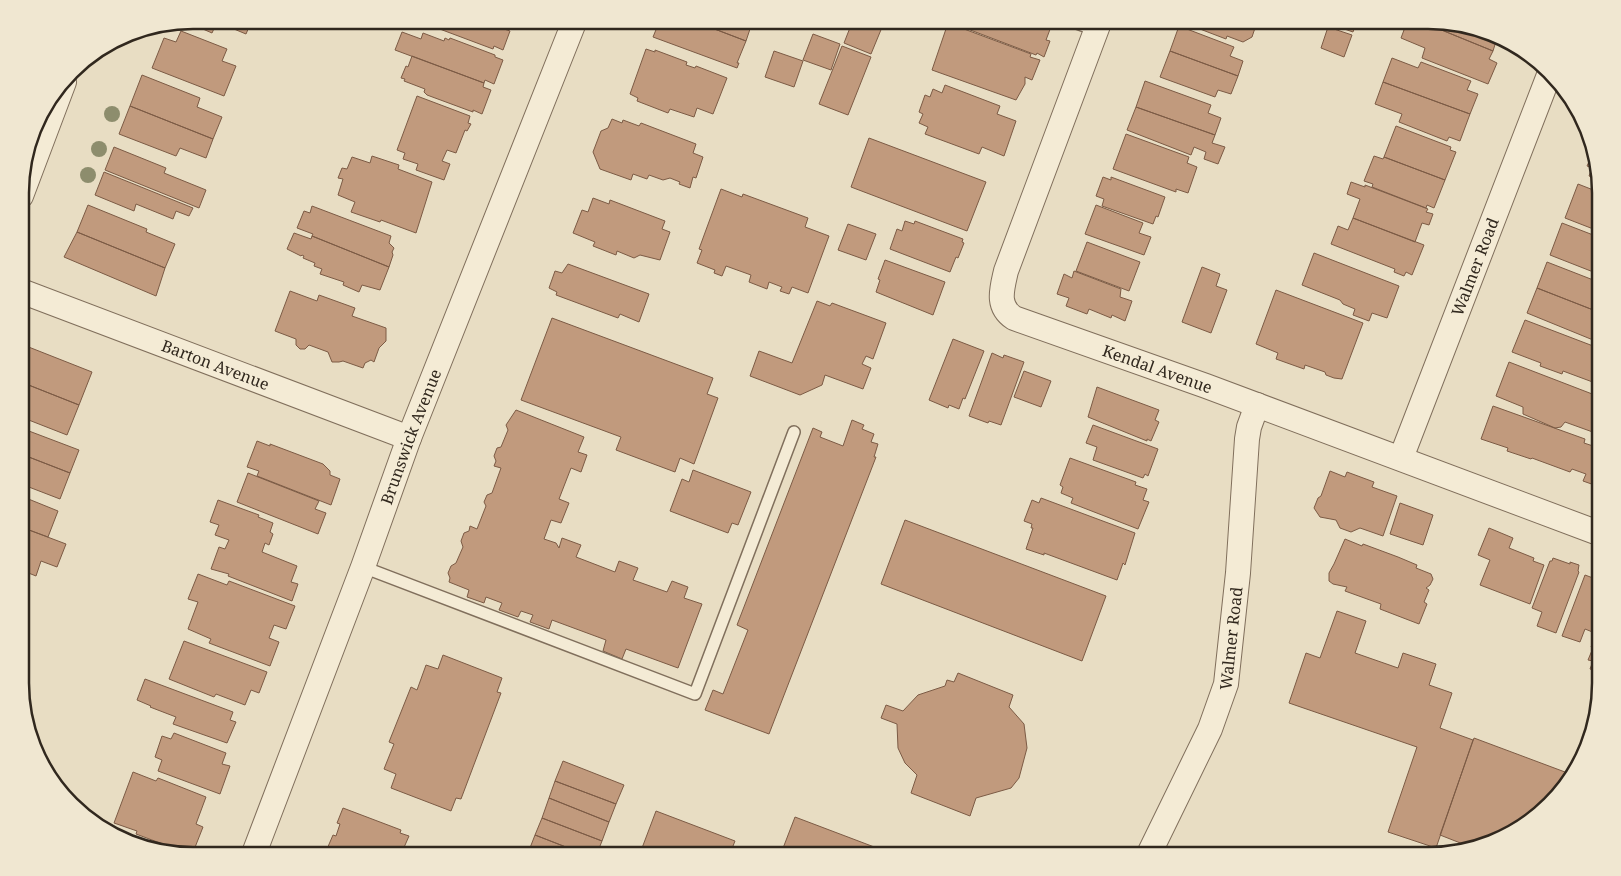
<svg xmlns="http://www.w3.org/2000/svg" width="1621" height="876" viewBox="0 0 1621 876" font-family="'Noto Serif',serif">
	<rect width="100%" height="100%" fill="#e8ddc3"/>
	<path fill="#c19a7d" stroke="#7c5b45" d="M 190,20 L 252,20 L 246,34 L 217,22 L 212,33 L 189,23 Z
		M 421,20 L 504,20 L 501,28 L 510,31 L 503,50 L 494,46 L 493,49 L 429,25 L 429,23 Z
		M 660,20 L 691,20 L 746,41 L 737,63 L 739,63 L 737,68 L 653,37 Z
		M 691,20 L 753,20 L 746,41 Z
		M 853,20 L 885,20 L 871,54 L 844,43 Z
		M 968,20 L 1048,20 L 1047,22 L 1052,24 L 1046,40 L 1050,41 L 1044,57 L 1037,53 L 1036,55 L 965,28 Z
		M 1180,20 L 1255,20 L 1256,25 L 1252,37 L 1243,42 L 1227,36 L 1226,39 L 1179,21 Z
		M 1332,20 L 1357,20 L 1353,32 L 1330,24 Z
		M 1395,20 L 1417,20 L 1493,51 L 1489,59 L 1497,63 L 1488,84 L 1422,58 L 1425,48 L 1401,38 L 1404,30 L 1392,26 Z
		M 1417,20 L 1429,20 L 1497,38 L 1493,51 Z
		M 948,23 L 1031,54 L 1030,57 L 1040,60 L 1032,80 L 1025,77 L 1025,84 L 1016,100 L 932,70 Z
		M 1179,26 L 1234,47 L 1230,56 L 1243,61 L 1238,76 L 1170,51 Z
		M 1328,27 L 1352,35 L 1344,57 L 1321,48 Z
		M 181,31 L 227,49 L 222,61 L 236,66 L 224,96 L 152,68 L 164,38 L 176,42 Z
		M 402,32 L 421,39 L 423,33 L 444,41 L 445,38 L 449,40 L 450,38 L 495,55 L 495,57 L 503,60 L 494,84 L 485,80 L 484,83 L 395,50 Z
		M 813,34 L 840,44 L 831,70 L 803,60 Z
		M 842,46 L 871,57 L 848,115 L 819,104 Z
		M 646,49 L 655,52 L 655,50 L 687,62 L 686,65 L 695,68 L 696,66 L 727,78 L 713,114 L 697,108 L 694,117 L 670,109 L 668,113 L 637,101 L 638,98 L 630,94 Z
		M 774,51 L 803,61 L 794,87 L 765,77 Z
		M 1170,51 L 1238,76 L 1231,94 L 1218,90 L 1215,97 L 1160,77 Z
		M 412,56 L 484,83 L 483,87 L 491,90 L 482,114 L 473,110 L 473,112 L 427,95 L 424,92 L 425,89 L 404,81 L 405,79 L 401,78 L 406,66 L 408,67 Z
		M 1392,58 L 1418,68 L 1421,62 L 1471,81 L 1467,90 L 1478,94 L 1470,114 L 1383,82 Z
		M 142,75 L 200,98 L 197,107 L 222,117 L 213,139 L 130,106 Z
		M 1145,81 L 1211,105 L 1208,113 L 1221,118 L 1215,135 L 1136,107 Z
		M 1383,82 L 1470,114 L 1460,141 L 1449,137 L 1447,141 L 1399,122 L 1402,114 L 1375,104 Z
		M 945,85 L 1000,106 L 997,114 L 1016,121 L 1004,156 L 982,147 L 979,154 L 925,134 L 928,127 L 919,123 L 923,114 L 919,112 L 925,95 L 930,97 L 933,89 L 942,93 Z
		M 417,96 L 470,116 L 468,123 L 471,124 L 467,131 L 465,130 L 456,153 L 447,150 L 443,159 L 442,161 L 450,164 L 444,180 L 416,170 L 418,164 L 403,159 L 405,153 L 397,150 Z
		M 130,106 L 213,139 L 206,158 L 180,148 L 176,156 L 119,134 Z
		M 1136,107 L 1215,135 L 1212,143 L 1225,147 L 1218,164 L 1204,159 L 1206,152 L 1194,147 L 1191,155 L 1127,130 Z
		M 612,119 L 622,123 L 623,120 L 639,126 L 641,123 L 696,144 L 693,153 L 703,157 L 696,178 L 693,177 L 690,188 L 679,184 L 680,182 L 670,178 L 663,180 L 649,175 L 647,179 L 633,174 L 631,180 L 600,169 L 593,152 L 601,131 L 608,128 Z
		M 1396,126 L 1451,147 L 1450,150 L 1456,152 L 1445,180 L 1384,157 Z
		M 1126,134 L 1189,157 L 1187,163 L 1197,167 L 1188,193 L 1176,189 L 1176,192 L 1113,169 Z
		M 869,138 L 986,182 L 967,231 L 851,187 Z
		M 114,147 L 166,168 L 164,173 L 206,190 L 199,208 L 105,170 Z
		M 1592,155 L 1600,180 L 1589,176 L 1592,168 L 1587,166 Z
		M 372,156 L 399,165 L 398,169 L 432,182 L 416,233 L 381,220 L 380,222 L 351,212 L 355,202 L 338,195 L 343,179 L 338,178 L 342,168 L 347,169 L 352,157 L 370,163 Z
		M 1374,156 L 1383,159 L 1384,157 L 1445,180 L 1434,208 L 1427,205 L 1426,208 L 1372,187 L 1373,184 L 1364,181 Z
		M 104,172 L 193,208 L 189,216 L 176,211 L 173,219 L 136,204 L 134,211 L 95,195 Z
		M 1103,177 L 1111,180 L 1111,177 L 1165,197 L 1158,217 L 1156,216 L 1153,224 L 1102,206 L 1104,199 L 1096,196 Z
		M 1351,182 L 1365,187 L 1365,185 L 1428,209 L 1426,212 L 1433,214 L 1429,225 L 1422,223 L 1415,242 L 1353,218 L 1360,199 L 1347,194 Z
		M 1578,184 L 1601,193 L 1601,232 L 1565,218 Z
		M 721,189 L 742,197 L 743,194 L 808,218 L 805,227 L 829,236 L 808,293 L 792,287 L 789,294 L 780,291 L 782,287 L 769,282 L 767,289 L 749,282 L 751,275 L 726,266 L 722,276 L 714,273 L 715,270 L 697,263 L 702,250 L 699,249 Z
		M 593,198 L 609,204 L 610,200 L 665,221 L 662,229 L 670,232 L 660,260 L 640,255 L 634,258 L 617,251 L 616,255 L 593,246 L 595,242 L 573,233 L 582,210 L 588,212 Z
		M 88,205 L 147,229 L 146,232 L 175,244 L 165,268 L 77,232 Z
		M 1096,205 L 1143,223 L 1139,233 L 1151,237 L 1144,255 L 1085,234 Z
		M 312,206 L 391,236 L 389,243 L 394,248 L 392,252 L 393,255 L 389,267 L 312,236 L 313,234 L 297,228 L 304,211 L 310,213 Z
		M 1353,218 L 1424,245 L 1412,275 L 1406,272 L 1404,276 L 1394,272 L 1395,269 L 1331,244 L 1338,226 L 1348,230 Z
		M 905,221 L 914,224 L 915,221 L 963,239 L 962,242 L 964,243 L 958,258 L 956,257 L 950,272 L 890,249 L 897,229 L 902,231 Z
		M 1562,223 L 1601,238 L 1601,275 L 1550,255 Z
		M 848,224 L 876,234 L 866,260 L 838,250 Z
		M 77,232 L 165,268 L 156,296 L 64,257 Z
		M 294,233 L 311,239 L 312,236 L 389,267 L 380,290 L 362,285 L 359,292 L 343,285 L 344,282 L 320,274 L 322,269 L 314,266 L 315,263 L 303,258 L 304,256 L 302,255 L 301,256 L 287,249 Z
		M 1087,242 L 1140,262 L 1129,291 L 1076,271 Z
		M 1314,253 L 1399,286 L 1387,318 L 1372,313 L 1369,321 L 1353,315 L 1355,309 L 1343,304 L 1340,300 L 1302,285 Z
		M 885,260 L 945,282 L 933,315 L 876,292 L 880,280 L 878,279 Z
		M 1547,262 L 1601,283 L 1601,313 L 1537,288 Z
		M 568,264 L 649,294 L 639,322 L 620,314 L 618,318 L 556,295 L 557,292 L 549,288 L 555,271 L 562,273 Z
		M 1202,267 L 1220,274 L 1216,286 L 1227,290 L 1211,333 L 1182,322 Z
		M 1074,271 L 1121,289 L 1120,297 L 1132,301 L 1125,321 L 1112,315 L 1111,318 L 1089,309 L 1087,314 L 1066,306 L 1069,298 L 1057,294 L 1064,274 L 1072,278 Z
		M 1537,288 L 1601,313 L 1601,336 L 1598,342 L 1527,313 Z
		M 1276,290 L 1363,323 L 1342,379 L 1334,378 L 1326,375 L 1325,372 L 1305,365 L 1304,369 L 1276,359 L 1278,353 L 1256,344 Z
		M 290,291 L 317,301 L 319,295 L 355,308 L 352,316 L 386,328 L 386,341 L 379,348 L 374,362 L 371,360 L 365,363 L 363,368 L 343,361 L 339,362 L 332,362 L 328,352 L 309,345 L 305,349 L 300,349 L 296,345 L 296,339 L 275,331 Z
		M 817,301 L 830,306 L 832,303 L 886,323 L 873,359 L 866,356 L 862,364 L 871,368 L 863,389 L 825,375 L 822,385 L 800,395 L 750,376 L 759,351 L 792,363 Z
		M 552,318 L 713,378 L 707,394 L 718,398 L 694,464 L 680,458 L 675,472 L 616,450 L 621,437 L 521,400 Z
		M 1525,320 L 1601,349 L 1601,383 L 1598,382 L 1598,384 L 1563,371 L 1562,374 L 1540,366 L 1541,363 L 1512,352 Z
		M 953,339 L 984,351 L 965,399 L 963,398 L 959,409 L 949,405 L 948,408 L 929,400 Z
		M 21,344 L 92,372 L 79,405 L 21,382 Z
		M 992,353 L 1003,358 L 1004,355 L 1024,362 L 1001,425 L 989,421 L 988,423 L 969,416 Z
		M 1509,362 L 1600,397 L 1601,435 L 1565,422 L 1561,427 L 1555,428 L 1523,414 L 1523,407 L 1496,396 Z
		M 1024,371 L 1051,381 L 1041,407 L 1014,397 Z
		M 21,382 L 79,405 L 67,435 L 21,417 Z
		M 1097,387 L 1159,410 L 1155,420 L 1159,422 L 1151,441 L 1147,439 L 1147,441 L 1088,417 Z
		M 1493,406 L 1585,439 L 1584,443 L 1599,448 L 1596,455 L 1601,457 L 1600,487 L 1583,481 L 1586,474 L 1572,469 L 1570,472 L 1532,458 L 1531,459 L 1507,451 L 1508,448 L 1481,439 Z
		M 516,410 L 584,437 L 578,452 L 587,455 L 581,472 L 571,468 L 559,499 L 569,503 L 561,523 L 551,520 L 544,539 L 556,543 L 559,548 L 562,538 L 581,545 L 576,557 L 615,572 L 619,561 L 638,568 L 633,580 L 667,592 L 672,581 L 688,587 L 684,598 L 702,604 L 678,668 L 626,649 L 622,659 L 603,651 L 606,640 L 552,620 L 549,629 L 530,622 L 533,615 L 521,611 L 518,617 L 499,610 L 502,603 L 486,597 L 484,603 L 467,597 L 469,590 L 449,582 L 450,578 L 448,573 L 451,566 L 456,563 L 463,547 L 461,541 L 464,533 L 469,531 L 470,526 L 477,529 L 486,506 L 484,502 L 487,495 L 492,493 L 501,468 L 494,466 L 496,461 L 494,456 L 497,448 L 501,447 L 508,430 L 506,425 Z
		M 852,420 L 864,425 L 862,429 L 874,434 L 871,442 L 878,444 L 874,457 L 876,457 L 769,734 L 705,710 L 713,690 L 723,694 L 748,630 L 737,625 L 813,428 L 822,432 L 820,437 L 843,446 Z
		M 1093,425 L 1158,449 L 1148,476 L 1145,474 L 1143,478 L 1093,460 L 1097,447 L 1086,443 Z
		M 21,428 L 79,450 L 70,473 L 21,454 Z
		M 257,441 L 270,446 L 270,444 L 323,464 L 330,471 L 330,475 L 340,479 L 331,505 L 257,476 L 259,471 L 247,467 Z
		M 21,454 L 70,473 L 60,499 L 21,484 Z
		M 1070,458 L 1136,482 L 1135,485 L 1147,489 L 1143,500 L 1149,502 L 1138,529 L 1071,503 L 1073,498 L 1061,493 L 1063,487 L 1060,485 Z
		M 693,470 L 751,492 L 738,525 L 732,523 L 728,533 L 670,511 L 682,479 L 689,482 Z
		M 1330,471 L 1345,477 L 1347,472 L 1374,482 L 1372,487 L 1397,496 L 1383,536 L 1360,528 L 1351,532 L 1340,528 L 1336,520 L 1320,517 L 1314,508 L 1318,498 L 1321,496 Z
		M 248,473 L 319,501 L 315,509 L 326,513 L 318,534 L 237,502 Z
		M 21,496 L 58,511 L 48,537 L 21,527 Z
		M 1041,498 L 1135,533 L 1125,565 L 1123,563 L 1117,580 L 1044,553 L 1044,555 L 1026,549 L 1033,528 L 1031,528 L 1032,524 L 1024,521 L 1032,500 L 1039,503 Z
		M 218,500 L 259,515 L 258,517 L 273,523 L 270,532 L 273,534 L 269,545 L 265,543 L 262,552 L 297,566 L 291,582 L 298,584 L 292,601 L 228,576 L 229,574 L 211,569 L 219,547 L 225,549 L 229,540 L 215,535 L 219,525 L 210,522 Z
		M 1400,503 L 1433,515 L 1423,545 L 1390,534 Z
		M 905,520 L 1106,596 L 1082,661 L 881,584 Z
		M 21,527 L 66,544 L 57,567 L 41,561 L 36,576 L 21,570 Z
		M 1489,528 L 1513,538 L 1509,548 L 1534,558 L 1533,561 L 1544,565 L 1530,604 L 1480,585 L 1490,560 L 1478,555 Z
		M 1345,539 L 1362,546 L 1363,544 L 1398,557 L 1417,565 L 1416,568 L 1431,574 L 1433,579 L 1430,585 L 1426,588 L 1429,590 L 1424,602 L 1427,604 L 1419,624 L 1380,609 L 1381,604 L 1345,591 L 1347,587 L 1333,584 L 1329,581 L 1329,573 L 1334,564 Z
		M 1553,558 L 1570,564 L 1570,562 L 1579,565 L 1578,571 L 1579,572 L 1556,633 L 1537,626 L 1542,612 L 1532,608 L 1550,561 L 1552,561 Z
		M 198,574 L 227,585 L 229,581 L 295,606 L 286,629 L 274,625 L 269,638 L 279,642 L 270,666 L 209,643 L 211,639 L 188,629 L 198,602 L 188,599 Z
		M 1585,575 L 1601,581 L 1601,619 L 1595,633 L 1585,629 L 1580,642 L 1562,636 Z
		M 1337,611 L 1366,621 L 1355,653 L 1398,668 L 1403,653 L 1436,664 L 1429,685 L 1452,693 L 1440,728 L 1473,740 L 1436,848 L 1388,832 L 1417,747 L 1289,703 L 1306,653 L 1320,658 Z
		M 1601,621 L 1601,673 L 1590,669 L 1593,661 L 1588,660 L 1593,648 L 1591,647 Z
		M 184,641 L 267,672 L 259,693 L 251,690 L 245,705 L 216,694 L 214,697 L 169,679 Z
		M 443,655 L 502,678 L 497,692 L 501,693 L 461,799 L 456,798 L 451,811 L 391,788 L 396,774 L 384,769 L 394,744 L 389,742 L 411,687 L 417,690 L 426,665 L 438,669 Z
		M 958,673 L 1013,695 L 1009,707 L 1024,724 L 1027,748 L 1019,778 L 1011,788 L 976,798 L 970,816 L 911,793 L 917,775 L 905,763 L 898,748 L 897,724 L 881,718 L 886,705 L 903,711 L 918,695 L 945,686 L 947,680 L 954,682 Z
		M 145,679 L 233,712 L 230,720 L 236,722 L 227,743 L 173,724 L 176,717 L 150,707 L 151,706 L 137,700 Z
		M 174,733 L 226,753 L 222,764 L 230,766 L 220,794 L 158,771 L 162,760 L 155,757 L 162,736 L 171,739 Z
		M 1474,738 L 1573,775 L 1524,827 L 1468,846 L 1440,835 Z
		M 563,761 L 624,785 L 616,804 L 555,781 Z
		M 133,772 L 156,781 L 158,778 L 206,797 L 196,824 L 203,827 L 192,855 L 136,834 L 137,831 L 114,823 Z
		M 555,781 L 616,804 L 609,822 L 549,798 Z
		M 549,798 L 609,822 L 602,841 L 542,818 Z
		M 343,808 L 401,830 L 400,833 L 409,836 L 402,852 L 412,856 L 348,856 L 345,854 L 345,856 L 341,856 L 331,852 L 331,850 L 327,849 L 333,835 L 336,836 L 340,824 L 337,823 Z
		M 656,811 L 735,841 L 729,856 L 639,856 Z
		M 795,817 L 898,856 L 780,856 Z
		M 542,818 L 602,841 L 596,856 L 589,856 L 535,835 Z
		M 103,828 L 143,843 L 106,833 Z
		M 535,835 L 589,856 L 536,856 L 528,853 Z"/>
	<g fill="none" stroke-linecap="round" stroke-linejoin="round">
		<g stroke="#806f5c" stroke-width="14">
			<path id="lane" d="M 1068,20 L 1096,30
				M 363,567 L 695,694 L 794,432"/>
		</g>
		<g stroke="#806f5c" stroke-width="26">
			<g id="street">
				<path id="s1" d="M 1100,20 L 1006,271 C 1002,289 996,306 1014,318 L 1206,386 L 1601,534"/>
				<path d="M 21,196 L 64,82"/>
				<path id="s2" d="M 21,291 L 409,438"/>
				<path id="s3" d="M 1401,458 L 1549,75"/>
				<path id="s4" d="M 253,856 L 363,567 L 409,438 L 575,20"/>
				<path id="s5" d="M 1148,856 L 1210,729 L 1226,684 L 1238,573 L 1247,439 L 1249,427 L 1257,405"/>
			</g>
		</g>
		<use href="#lane" stroke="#f4ebd5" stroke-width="11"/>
		<use href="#street" stroke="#f4ebd5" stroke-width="24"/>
	</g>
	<g fill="#8d8d6d">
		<circle cx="112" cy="114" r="8"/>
		<circle cx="99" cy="149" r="8"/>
		<circle cx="88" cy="175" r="8"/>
	</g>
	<g text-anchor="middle" stroke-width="4.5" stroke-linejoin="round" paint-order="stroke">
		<g font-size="16" fill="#31281e" stroke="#f0e7d1">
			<text dy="6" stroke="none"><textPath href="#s3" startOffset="205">Walmer Road</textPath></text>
			<text dy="6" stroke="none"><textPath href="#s2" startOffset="208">Barton Avenue</textPath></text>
			<text dy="6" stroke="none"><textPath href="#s1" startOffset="472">Kendal Avenue</textPath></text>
			<text dy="6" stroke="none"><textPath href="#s4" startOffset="448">Brunswick Avenue</textPath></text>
			<text dy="6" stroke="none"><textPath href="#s5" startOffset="235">Walmer Road</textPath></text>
		</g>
	</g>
	<path d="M0 0H1621V876H0ZM193 29H1428A164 164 0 0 1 1592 193V683A164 164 0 0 1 1428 847H193A164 164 0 0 1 29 683V193A164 164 0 0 1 193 29Z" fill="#f0e7d1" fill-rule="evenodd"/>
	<path fill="none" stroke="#31281e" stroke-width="2.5" d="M193 29H1428A164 164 0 0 1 1592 193V683A164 164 0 0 1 1428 847H193A164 164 0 0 1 29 683V193A164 164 0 0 1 193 29Z"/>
</svg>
